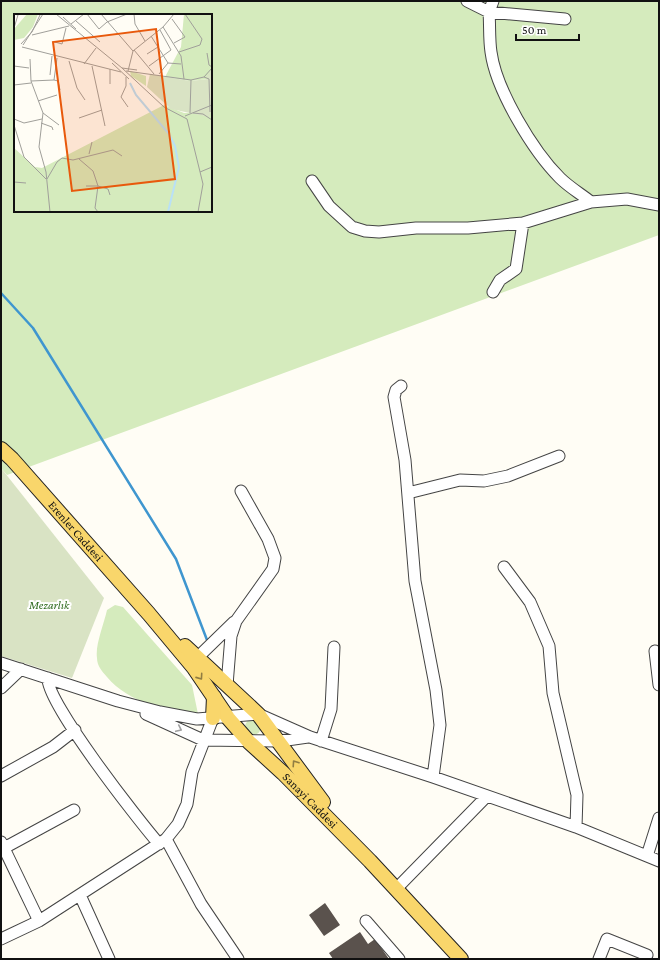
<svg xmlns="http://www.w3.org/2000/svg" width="660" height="960" viewBox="0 0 660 960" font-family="'Crimson Pro',serif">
	<rect width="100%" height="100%" fill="#fffdf5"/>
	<path fill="#d5ebbd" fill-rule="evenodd" d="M 1,1 L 659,1 L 659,235 L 7,475 L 1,468 ZM 15,15 L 211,15 L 211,211 L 15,211 Z
		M 115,605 L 123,607 L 192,685 L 198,714 C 166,711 129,703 107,677 C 102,671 97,666 97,658 C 95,645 104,624 107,610 Z
		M245 727a8 8 0 1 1 16 0a8 8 0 1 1-16 0Z"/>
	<path fill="#d9e3c4" d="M 1,468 L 104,598 L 72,678 L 1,656 Z"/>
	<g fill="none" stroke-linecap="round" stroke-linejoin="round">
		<path stroke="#3f96cf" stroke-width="2.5" d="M 1,293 L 33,328 L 176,559 L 207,640"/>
	</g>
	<path fill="#5a524d" d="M 325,903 L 340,925 L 324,936 L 309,915 Z
		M 360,932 L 368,944 L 375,939 L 389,959 L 333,959 L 329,953 Z"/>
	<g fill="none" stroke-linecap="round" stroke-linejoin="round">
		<g stroke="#444" stroke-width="13">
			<path id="minor" d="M 467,1 L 489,12 C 490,25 489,39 491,52 C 496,90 533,151 560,178 C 569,187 581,194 591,202
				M 493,1 L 489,12 L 565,19
				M 312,181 L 329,206 L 352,227 L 365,231 L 379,232 L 416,228 L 468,228 L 523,223 L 591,202 L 627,199 L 659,205
				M 493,292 L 500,280 L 516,269 L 523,223
				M 401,386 L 396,390 L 394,397 L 405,460 L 415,581 L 436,690 L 440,725 L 433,777
				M 408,493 L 460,480 L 484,481 L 508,476 L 559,456
				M 504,567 L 530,602 L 549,646 L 553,693 L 577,795 L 576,827
				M 655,651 L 659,685
				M 197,658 L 234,622
				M 1,663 L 118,701 L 160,712 L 197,719 L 258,714 L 310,737 L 433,777 L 576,827 L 659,861
				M 48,678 C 45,701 139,821 159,844
				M 227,685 L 231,636 L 236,621 L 273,569 L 275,558 L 268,539 L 241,491
				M 1,688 L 21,669
				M 146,714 L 203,740 L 280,741 L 308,737
				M 321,741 L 331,709 L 334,647
				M 1,776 L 53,747 L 75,730
				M 166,839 L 201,904 L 238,959
				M 1,842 L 39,921
				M 4,848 L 74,810
				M 647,856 L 659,818
				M 396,889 L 487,796
				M 80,895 L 109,959
				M 366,921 L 399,959
				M 1,939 L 39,921 L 166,839 L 178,824 L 187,804 L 192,772 L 213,718
				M 599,959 L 607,939 L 647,955"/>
		</g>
		<g stroke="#222" stroke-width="16">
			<g id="major">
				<path id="s1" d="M 1,449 L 12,459 L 149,614 L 194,668 L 228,718 L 249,742 L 283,773 L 370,861 L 461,959"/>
				<path d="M 185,646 L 258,714 L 323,802"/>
				<path d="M 213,718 L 214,697"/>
			</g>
		</g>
		<use href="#minor" stroke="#fff" stroke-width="11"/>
		<use href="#major" stroke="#f9d66b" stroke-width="14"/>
	</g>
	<defs><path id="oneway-chevron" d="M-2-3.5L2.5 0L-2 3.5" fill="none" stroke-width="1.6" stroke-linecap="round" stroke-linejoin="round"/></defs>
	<g stroke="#917d42">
		<use href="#oneway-chevron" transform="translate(200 677) rotate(55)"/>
		<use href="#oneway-chevron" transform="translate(295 763) rotate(-124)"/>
	</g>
	<use stroke="#a0a0a0" href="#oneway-chevron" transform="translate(179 729) rotate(25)"/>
	<g text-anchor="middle" stroke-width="4" stroke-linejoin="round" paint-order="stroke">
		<g font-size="12" fill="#111" stroke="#fff">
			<text dy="4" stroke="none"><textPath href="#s1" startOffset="111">Erenler Caddesi</textPath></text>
			<text dy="4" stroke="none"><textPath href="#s1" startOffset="469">Sanayi Caddesi</textPath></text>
		</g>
		<g font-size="12" font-style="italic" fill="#2f6b1f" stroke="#fff">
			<text x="49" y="609">Mezarlık</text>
		</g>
	</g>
	<g transform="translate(14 14)">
		<rect width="198" height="198" fill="#fffdf5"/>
		<path d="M 13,0 L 24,0 L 19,13 L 10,24 L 0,26 L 0,15 ZM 170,0 L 198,0 L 198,55 L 194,65 L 176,67 L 151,63 L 167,33 ZM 116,57 L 132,62 L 132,72 L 117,62 ZM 150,91 L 170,99 L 195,98 L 198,96 L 198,198 L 0,198 L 0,134 L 21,153 L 28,154 Z" fill="#d5ebbd"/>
		<path d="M 198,55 L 198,96 L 195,103 L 157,95 L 133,73 L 136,60 L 176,67 L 194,65 L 192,63 Z" fill="#d9e3c4"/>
		<path fill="none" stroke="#b9e0f7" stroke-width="2" d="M 116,69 L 122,81 L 155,120 L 161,132 L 165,153 L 154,198"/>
		<path fill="none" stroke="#a09f9a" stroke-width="1" d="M 42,0 L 108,54 L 150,93 L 173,105 L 189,170 L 184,198M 73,0 L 85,15 L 93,8 L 113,0M 87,0 L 119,37M 120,0 L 121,10 L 131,27M 49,3 L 62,15M 158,5 L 171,23 L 160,29M 62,7 L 86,28M 57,10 L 70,0M 149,13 L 167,42 L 170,65M 0,14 L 4,1 L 0,0M 18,21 L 55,12M 137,22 L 154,49 L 145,60M 41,28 L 48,30 L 52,14M 7,30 L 18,18 L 26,1M 9,31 L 29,0M 8,33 L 107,58M 120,36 L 140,60M 165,38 L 186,31 L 188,25 L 171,0M 193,39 L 195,51 L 198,53M 133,40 L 144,33M 43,44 L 40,66 L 44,67 L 46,76M 16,45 L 17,67 L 29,99 L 45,111M 55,47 L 63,74 L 71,86M 98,49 L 115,65M 154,49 L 167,50M 70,50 L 82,34M 0,52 L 15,54M 78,52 L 91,112M 135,52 L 157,36 L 146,16M 108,54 L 123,56M 112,57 L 177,66 L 190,63 L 198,54M 114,57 L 119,37 L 149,13 L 160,0M 36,61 L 38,42M 112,63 L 112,72 L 107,83 L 114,93M 190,63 L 195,65 L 196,98M 17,67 L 40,66M 96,70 L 96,55M 0,71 L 17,69M 24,87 L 43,81M 29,99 L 25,133 L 32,158 L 36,198M 176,99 L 177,66M 179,99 L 189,100 L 198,106M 171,102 L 198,91M 65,104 L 88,96M 0,105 L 10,109 L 28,105M 27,109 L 38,113 L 39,116M 0,111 L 10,143 L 32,165M 75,140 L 78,128M 65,145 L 79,157 L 84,172 L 94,175 L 96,181M 186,158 L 198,153M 33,165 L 43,148 L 48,144 L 59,146 L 99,136 L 108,142M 0,168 L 12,169M 72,172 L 84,172 L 81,194 L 84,198"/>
		<path fill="#e8590c" fill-opacity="0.15" stroke="#e8590c" stroke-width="2" d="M 142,15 L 161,165 L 58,177 L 39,28 Z"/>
		<rect width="198" height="198" fill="none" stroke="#111" stroke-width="2"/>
	</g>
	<rect width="660" height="960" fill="none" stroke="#111111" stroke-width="4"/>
	<path d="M516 34v6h63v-6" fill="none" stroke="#111111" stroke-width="2"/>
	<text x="522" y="34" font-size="12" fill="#111111" stroke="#ffffff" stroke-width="3" paint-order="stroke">50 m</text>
</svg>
